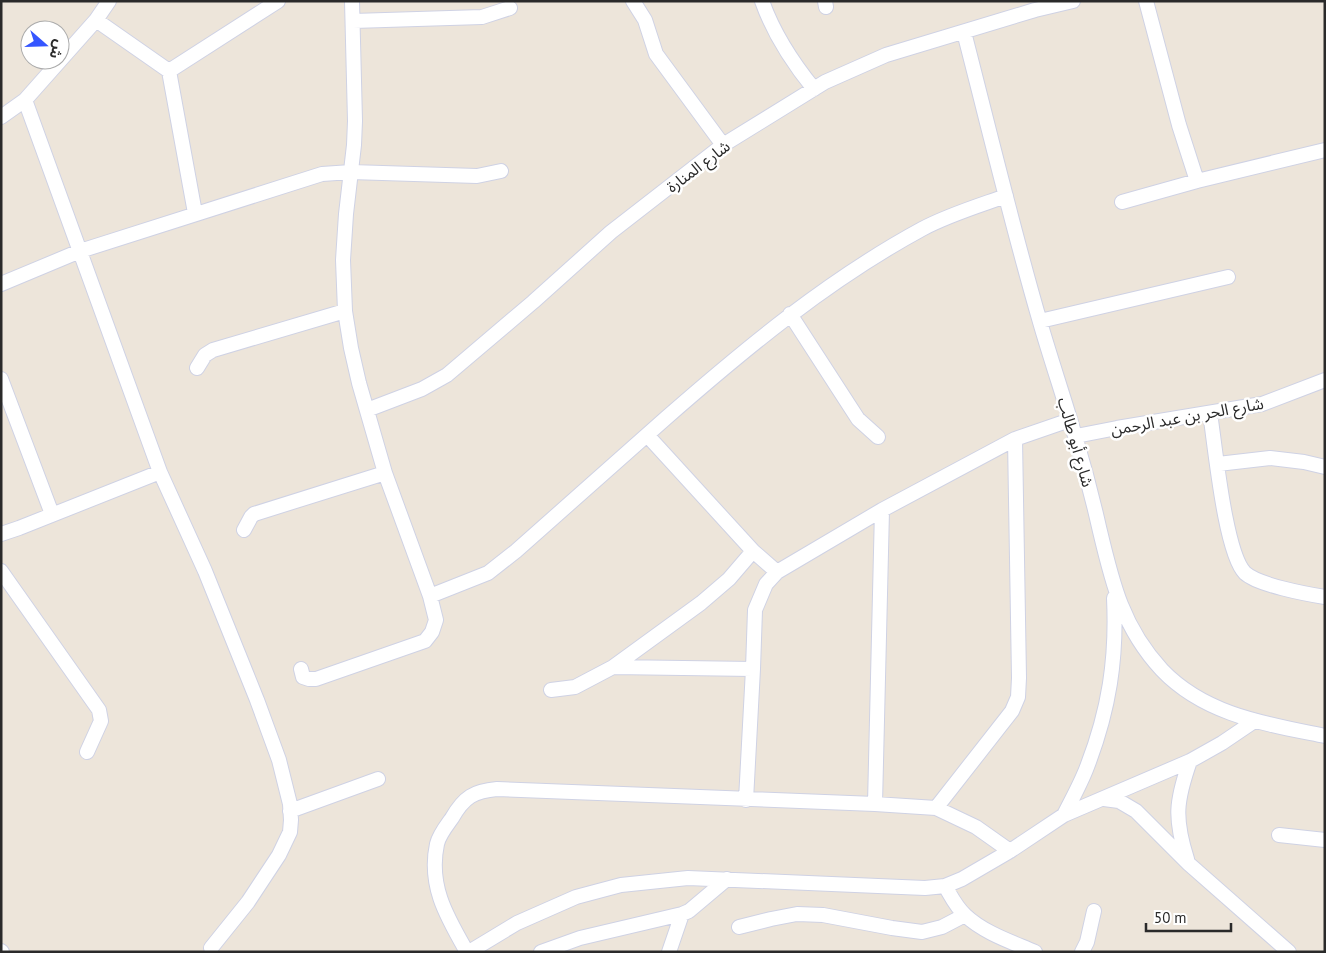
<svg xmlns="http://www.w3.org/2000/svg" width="1326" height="953" viewBox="0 0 1326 953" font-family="'PT Sans','Noto Sans Arabic',sans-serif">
	<rect width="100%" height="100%" fill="#ede5da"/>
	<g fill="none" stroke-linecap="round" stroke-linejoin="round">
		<g stroke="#cfd2e4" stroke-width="16">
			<path id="minor" d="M 633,1 L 645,20 L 656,54 L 723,145
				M 762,1 C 774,35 792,62 814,89
				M 825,1 L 826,7
				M 1146,1 L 1179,125 L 1197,181
				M 96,20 L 169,71 L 195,213
				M 353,21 L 482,17 L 510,8
				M 964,32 C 989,129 1012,226 1040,322 C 1051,360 1064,398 1075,436 C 1084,466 1092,496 1099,527 C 1112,582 1122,627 1162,670 C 1205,715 1266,724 1325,736
				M 169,71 L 278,1
				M 25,100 L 160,472 L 205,571 L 257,700 L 279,760 L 290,804 L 291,820 L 290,832 L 279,855 L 248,902 L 211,948
				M 1,117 L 25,100 L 96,20 L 109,1
				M 1122,202 L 1197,181 L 1325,150
				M 1,284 L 80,251 L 322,174 L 351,172 L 477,176 L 501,171
				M 790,314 L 858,419 L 878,437
				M 1040,321 L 1228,277
				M 197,368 L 205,355 L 213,350 L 345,311
				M 1,379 L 52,514
				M 367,410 L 422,389 L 447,375 L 533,302 L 611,232 L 723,145 L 825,82 L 886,55 L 1035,10 L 1073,1
				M 1210,413 C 1215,445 1225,553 1245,573 C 1258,585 1306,594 1325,597
				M 647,435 L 753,551 L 777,572
				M 1076,436 L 1117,428 L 1262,404 L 1325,380
				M 1218,464 L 1270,458 L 1304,462 L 1325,467
				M 244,530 L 251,517 L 254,514 L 385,473
				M 1,534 L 19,528 L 160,472
				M 1,571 L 99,710 L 101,721 L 87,752
				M 430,596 L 488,573 L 516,551 C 566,507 616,462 666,418 C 746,348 828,280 922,229 C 948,215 978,206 1006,196
				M 613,667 L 753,669
				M 301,669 L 303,677 L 309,679 L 316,679 L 425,641 L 432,632 L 436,620 L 430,596 L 385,473 L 359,383 L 351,348 L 345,311 L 343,260 L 346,214 L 354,145 L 355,121 L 352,1
				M 551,690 L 575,687 L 613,667 L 701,603 L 729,579 L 753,551
				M 1104,799 L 1119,801 L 1136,811 L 1189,864 L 1289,952
				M 746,800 L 753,669 L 755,610 L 766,584 L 777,572 L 882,510 L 1015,439 L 1070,420
				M 875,804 L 882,510
				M 936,808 L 1012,711 L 1018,697 L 1019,678 L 1015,439
				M 290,811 L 378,779
				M 1064,815 C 1072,799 1081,783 1087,767 C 1109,710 1117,659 1114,598
				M 1279,835 L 1325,840
				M 1187,859 C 1174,818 1176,801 1190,761
				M 945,886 C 951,896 956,907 965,915 C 984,933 1012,942 1035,952
				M 739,927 L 771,919 L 797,914 L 823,915 L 892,928 L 922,932 L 942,927 L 965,915
				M 1,951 L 2,952
				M 467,952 C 447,917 428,886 437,844 C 439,835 447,825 452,818 C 464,797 474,791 497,789 L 875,804 L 936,808 L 976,827 L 1010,851
				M 469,952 L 517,923 L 576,897 L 621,885 L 688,878 L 878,886 L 925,888 L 945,886 L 962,879 L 1010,851 L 1064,815 L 1190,761 L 1222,743 L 1253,722
				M 541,952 L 580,938 L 682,914 L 689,911 L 727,879
				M 669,952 L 682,914
				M 1082,952 L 1087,942 L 1094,911"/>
		</g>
		<use href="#minor" stroke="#fff" stroke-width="14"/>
	</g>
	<g text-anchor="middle" stroke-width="5" stroke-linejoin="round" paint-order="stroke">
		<g font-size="16" fill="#2a2a2a" stroke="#fff">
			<text transform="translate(698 166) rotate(-37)" y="6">شارع المنارة</text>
			<text transform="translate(1187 416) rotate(-10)" y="6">شارع الحر بن عبد الرحمن</text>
			<text transform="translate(1076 442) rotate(74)" y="6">شارع أبو طالب</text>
		</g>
	</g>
	<rect width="1326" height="953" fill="none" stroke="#2a2a2a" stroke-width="5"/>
	<g transform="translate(45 45) rotate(110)"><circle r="24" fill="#ffffff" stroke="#aaaaaa"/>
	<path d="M0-4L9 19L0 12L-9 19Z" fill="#3556ff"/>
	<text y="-8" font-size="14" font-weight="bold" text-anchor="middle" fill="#2a2a2a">ش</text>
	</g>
	<path d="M1146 923v8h85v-8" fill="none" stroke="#2a2a2a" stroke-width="2.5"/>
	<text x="1154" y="923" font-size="15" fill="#2a2a2a" stroke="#ffffff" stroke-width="4" paint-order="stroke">50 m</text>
</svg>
